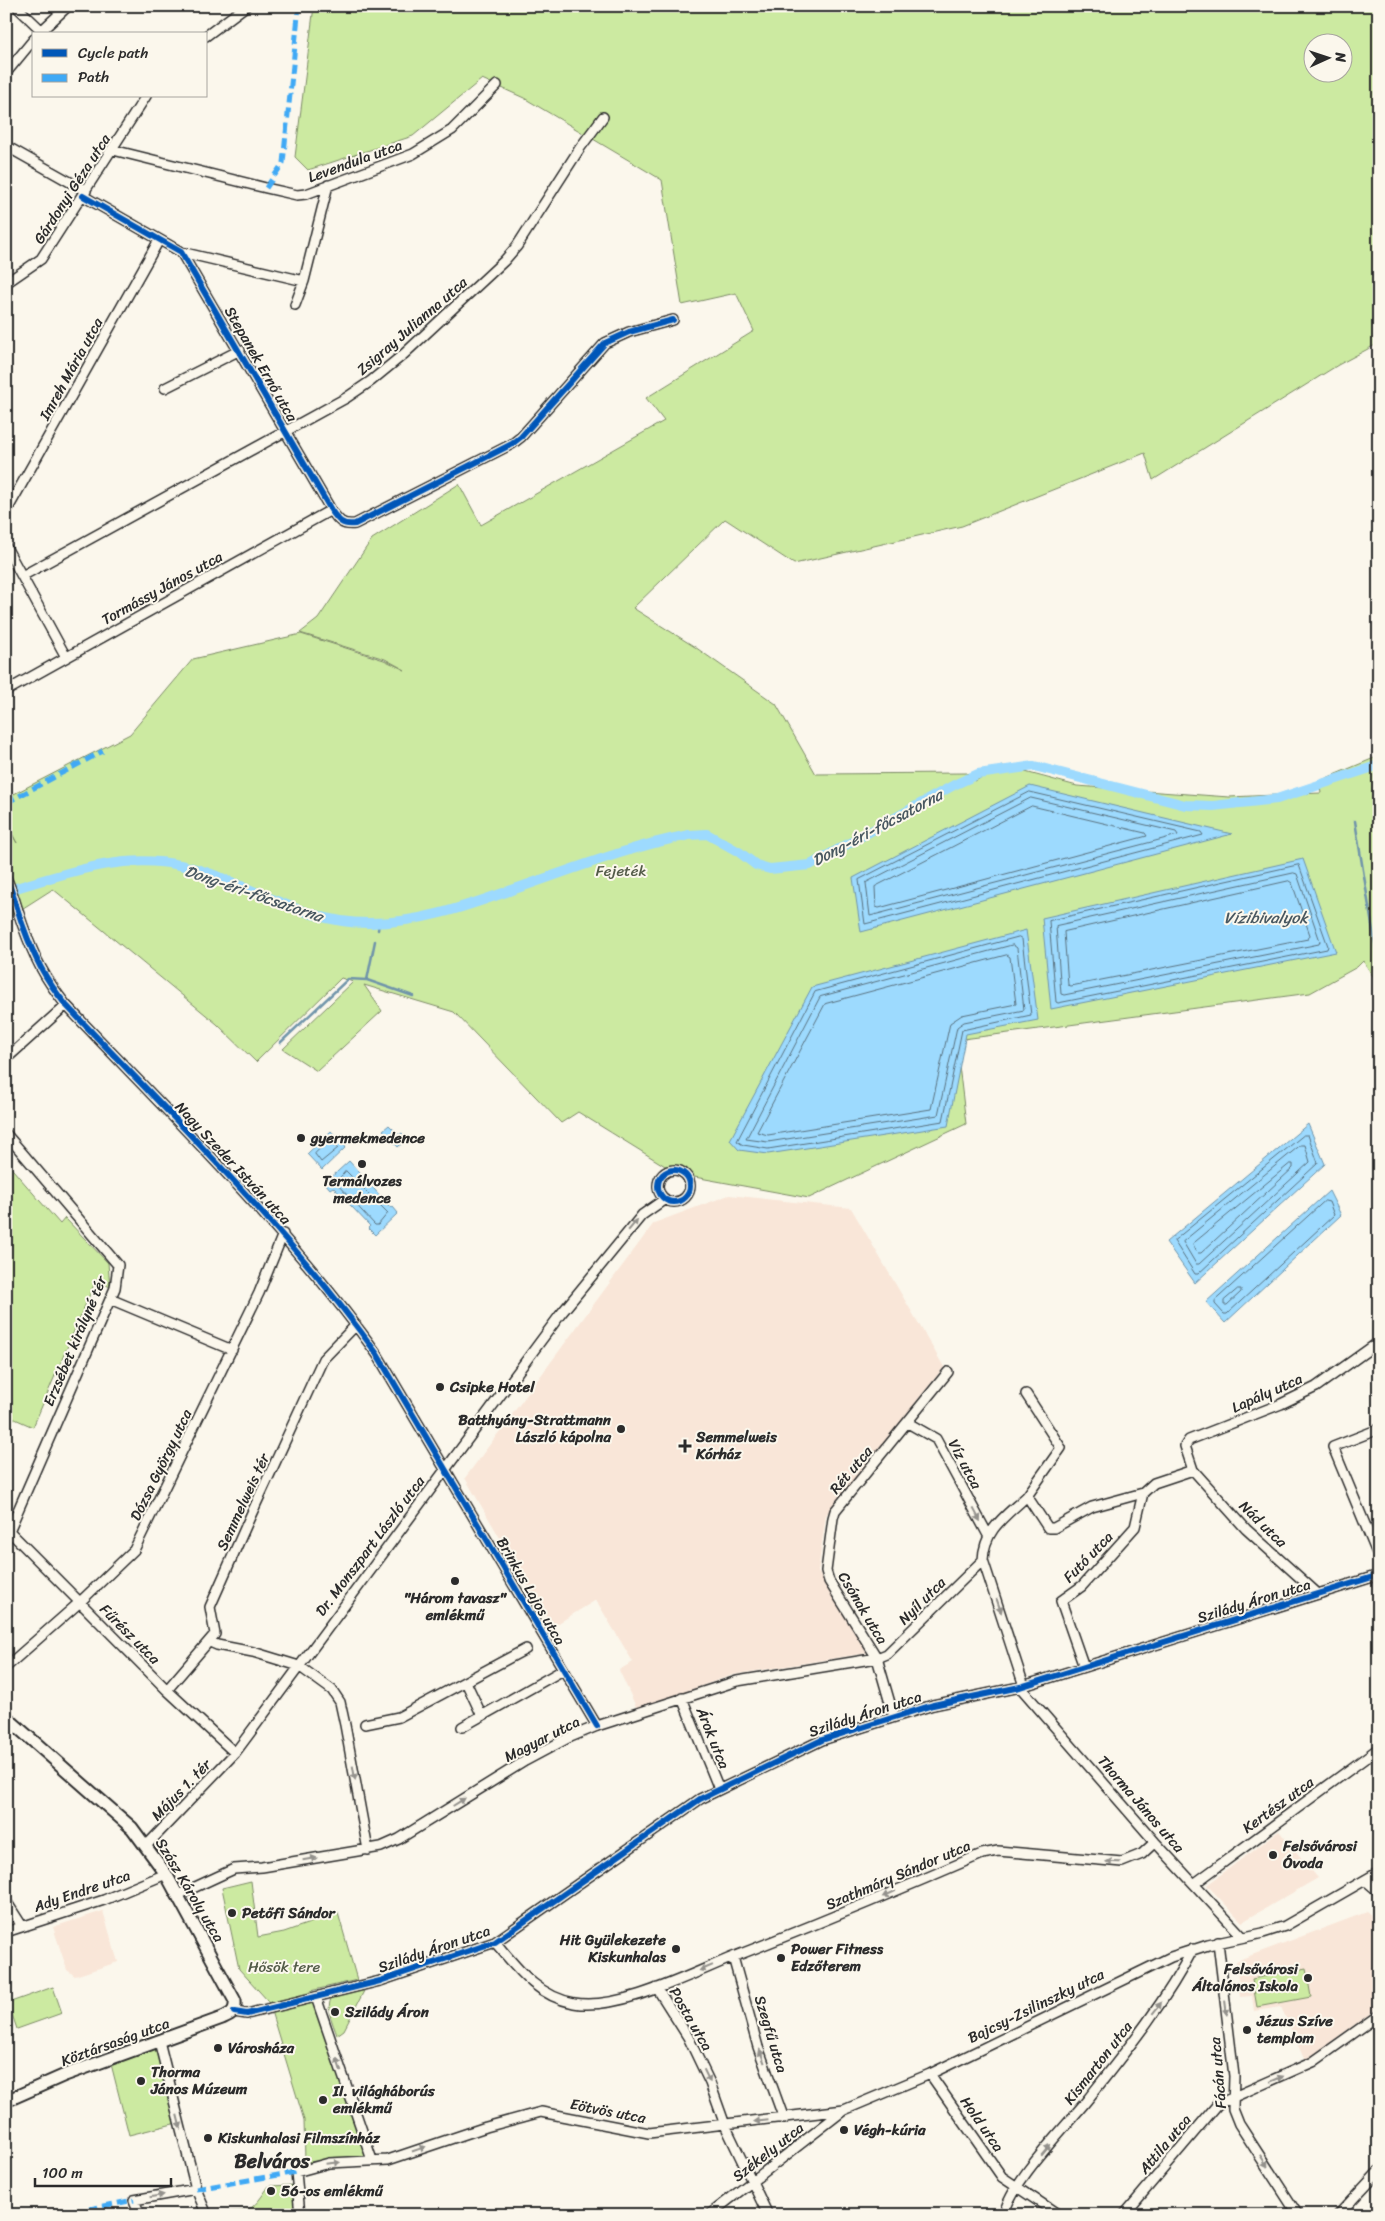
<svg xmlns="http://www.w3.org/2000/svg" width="1385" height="2221" viewBox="0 0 1385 2221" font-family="Sriracha,sans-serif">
	<rect width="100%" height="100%" fill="#fbf7ec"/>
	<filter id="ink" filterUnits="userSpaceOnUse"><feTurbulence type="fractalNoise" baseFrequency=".02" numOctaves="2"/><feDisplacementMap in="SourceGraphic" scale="10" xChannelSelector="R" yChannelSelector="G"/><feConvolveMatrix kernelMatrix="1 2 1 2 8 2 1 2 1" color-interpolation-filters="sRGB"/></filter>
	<g filter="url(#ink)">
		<path fill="#f9e6d8" d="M 729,1195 L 851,1208 L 944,1367 L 826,1515 L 818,1571 L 867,1653 L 732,1675 L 637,1709 L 619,1670 L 633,1662 L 596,1600 L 552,1627 L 465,1478 L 654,1223 Z
			M 1279,1831 L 1318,1878 L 1242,1922 L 1207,1885 Z
			M 103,1911 L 118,1962 L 75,1976 L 67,1970 L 53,1927 Z
			M 1367,1912 L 1379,1921 L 1379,2007 L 1305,2061 L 1281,2007 L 1254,2011 L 1252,1996 L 1240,1997 L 1236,1961 Z"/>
		<path fill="#cceaa1" stroke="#7c8a66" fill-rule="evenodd" d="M 314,6 L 1379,6 L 1379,343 L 1338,365 L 1153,480 L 1145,453 L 962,526 L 794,564 L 725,519 L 633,608 L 695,647 L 776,704 L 816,774 L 967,773 L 975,781 L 1003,766 L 1077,786 L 1229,797 L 1321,793 L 1319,781 L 1379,756 L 1379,985 L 1363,961 L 1357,967 L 1310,993 L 956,1040 L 966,1124 L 809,1198 L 678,1174 L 578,1112 L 561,1123 L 454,1012 L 364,985 L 382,1011 L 317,1071 L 283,1049 L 353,982 L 341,978 L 256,1062 L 217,1024 L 53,889 L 6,919 L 6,825 L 17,843 L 6,822 L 6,798 L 130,734 L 193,659 L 301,634 L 384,660 L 405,670 L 385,659 L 300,633 L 318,619 L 372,539 L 459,484 L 481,525 L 664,421 L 646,398 L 754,331 L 736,293 L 682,305 L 662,180 L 524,98 L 482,79 L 413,136 L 308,170 L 295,157 ZM 1312,42 L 1342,42 L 1342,72 L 1312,72 Z
			M 6,1162 L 60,1224 L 65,1218 L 108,1263 L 110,1287 L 96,1280 L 33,1427 L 6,1415 Z
			M 251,1881 L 258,1937 L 284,1932 L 338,1913 L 357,1980 L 310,1991 L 367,2157 L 305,2162 L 304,2120 L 268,2001 L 239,1969 L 222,1888 Z
			M 1306,1968 L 1311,1997 L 1257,2007 L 1252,1979 Z
			M 53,1987 L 62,2013 L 17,2029 L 8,2003 Z
			M 365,1989 L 344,2030 L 337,2035 C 333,2023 325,2009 332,1997 Z
			M 157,2048 L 177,2123 L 129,2135 L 111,2064 Z
			M 294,2185 L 297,2215 L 217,2214 C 227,2211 235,2212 244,2211 C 255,2209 263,2194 269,2186 Z"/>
		<path fill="#9ddafe" stroke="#6f94aa" d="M 1030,786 L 1232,834 L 861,932 L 853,878 Z
			M 1303,859 L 1336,952 L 1051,1009 L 1042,918 Z
			M 1026,930 L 1038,1020 L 966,1034 L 948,1126 L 768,1154 L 739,1150 L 730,1140 L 812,987 Z
			M 1308,1124 L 1325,1164 L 1195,1283 L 1166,1242 Z
			M 389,1125 L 399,1135 L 402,1133 L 407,1139 L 398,1147 L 383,1130 Z
			M 331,1131 L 346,1147 L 322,1170 L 307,1154 Z
			M 349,1161 L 391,1208 L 393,1207 L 398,1213 L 375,1235 L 368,1228 L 370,1226 L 333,1187 L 330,1189 L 325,1183 Z
			M 1329,1191 L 1341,1215 L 1225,1323 L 1206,1302 Z"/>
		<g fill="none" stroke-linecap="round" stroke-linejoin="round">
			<path stroke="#59717f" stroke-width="1" d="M 1030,792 L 1201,832 L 1203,835 L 865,924 L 859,880 Z
				M 1031,798 L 1176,832 L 1178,835 L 870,916 L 866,883 Z
				M 1032,806 L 1145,833 L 1147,836 L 879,908 L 876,907 L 875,887 Z
				M 1299,865 L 1328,946 L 1327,949 L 1058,1003 L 1056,1002 L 1049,921 Z
				M 1294,873 L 1297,874 L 1320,941 L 1319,944 L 1064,995 L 1061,994 L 1056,926 Z
				M 1289,881 L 1292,883 L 1310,935 L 1308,939 L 1071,986 L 1068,985 L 1064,932 Z
				M 1019,937 L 1022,939 L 1031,1015 L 962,1030 L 943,1121 L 768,1149 L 743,1145 L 737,1141 L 815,992 Z
				M 1013,945 L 1017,948 L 1024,1010 L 964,1022 L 957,1027 L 938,1115 L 768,1142 L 746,1139 L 820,997 Z
				M 1007,955 L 1010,957 L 1016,1004 L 962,1015 L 950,1023 L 931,1109 L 768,1135 L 757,1132 L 825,1004 Z
				M 1304,1135 L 1308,1135 L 1318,1163 L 1198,1274 L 1195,1274 L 1174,1241 Z
				M 330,1139 L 338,1148 L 321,1162 L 315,1154 Z
				M 1301,1145 L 1305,1145 L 1310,1162 L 1199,1264 L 1196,1264 L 1183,1242 Z
				M 1290,1164 L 1293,1164 L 1293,1168 L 1201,1253 L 1197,1253 L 1193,1244 Z
				M 346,1171 L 388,1213 L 378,1225 L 375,1225 L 336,1183 Z
				M 1325,1201 L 1329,1202 L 1334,1215 L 1227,1314 L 1224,1314 L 1215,1304 L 1215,1301 Z
				M 1238,1289 L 1241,1289 L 1241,1292 L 1227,1305 L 1224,1305 L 1224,1301 Z"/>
			<path stroke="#6f94aa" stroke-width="2.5" d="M 1355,821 L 1379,968
				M 378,930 L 379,923
				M 367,980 L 413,996
				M 280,1043 L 348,979 L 367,980 L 375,941"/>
			<path stroke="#9ddafe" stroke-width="10" d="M 6,891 C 62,875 120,852 180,865 C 245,879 301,924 370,923 C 418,923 464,907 509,891 C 568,871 627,847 689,835 L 707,834 L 739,852 L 756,865 L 770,869 L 810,865 L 954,785 L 978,774 L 1034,766 L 1185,805 L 1213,806 L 1277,799 L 1379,765"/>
			<g stroke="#2b2b2b" stroke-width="12">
				<path id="minor" d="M 16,6 L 41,30
					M 38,34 L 68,6
					M 206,36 L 246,6
					M 6,73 L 34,39
					M 6,146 L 86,191
					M 113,150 L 266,188 L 297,195 L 306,194 L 413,154 L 452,130 L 497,85
					M 83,196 L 181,252 L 331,510 C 338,520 342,526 355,524 L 512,444 L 521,437 L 605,343 L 629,332 L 673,320
					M 181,252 L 304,281 L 328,185
					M 6,283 L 41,259 L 146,96
					M 295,305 L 304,281
					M 165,388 L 240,350
					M 6,512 L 159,240
					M 6,547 L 66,657
					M 22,576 L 346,398 L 371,381 L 404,354 L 504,261 L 517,246 L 580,148 L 603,117
					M 6,691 L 331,510
					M 6,878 C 14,894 17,910 23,926 C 34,957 45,979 66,1005 C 173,1118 286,1227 377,1354 L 597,1726
					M 6,1059 L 66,1005
					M 6,1134 L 118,1265 L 115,1288 L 9,1531 L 167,1690 L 235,1753
					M658 1186a16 16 0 1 1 32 0a16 16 0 1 1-32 0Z
					M 110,1299 L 232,1350
					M 1026,1394 L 1061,1448 L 1027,1496 L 1048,1528 L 1054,1528 L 1092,1507 L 1143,1493 L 1154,1483 L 1193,1470
					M 908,1423 L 936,1439 L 988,1535
					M 1379,1429 L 1333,1447 L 1379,1558
					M 1318,1594 L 1246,1529 L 1193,1470 L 1185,1446 L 1189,1440 L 1281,1404 L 1316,1387 L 1379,1342
					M 210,1642 L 217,1645 L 253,1652 L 299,1666 L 332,1690 L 340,1702 L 345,1725 L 368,1850
					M 6,1667 L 80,1602 L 134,1550 L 259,1293 L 283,1234
					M 1084,1667 L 1061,1601 L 1082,1586 L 1135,1527 L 1143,1493
					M 466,1682 L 482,1716
					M 1024,1686 L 983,1560 C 984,1529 1006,1516 1027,1496
					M 1020,1687 L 1155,1842 L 1243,1937
					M 167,1690 L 215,1634 L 210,1607 L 250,1517 L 323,1359 L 356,1325
					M 682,1698 L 719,1789
					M 894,1717 L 877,1658 L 829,1581 L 826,1571 L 833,1518 L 835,1511 L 948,1372
					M 365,1724 L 399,1717 L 526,1649
					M 462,1727 L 563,1670
					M 146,1846 L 235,1753 L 560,1315 L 642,1215 L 665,1199
					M 1365,1880 L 1379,1892
					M 1194,1884 L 1379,1748
					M 178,1895 L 234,1869 L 262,1867 L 381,1847 L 399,1839 L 525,1761 L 568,1738 L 597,1726 L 737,1681 L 877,1658 L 887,1654 L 983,1560
					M 6,1901 L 22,1926
					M 6,1932 L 104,1900 L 166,1874
					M 495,1942 C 518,1969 537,1996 574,2003 C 619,2011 691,1974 733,1957 C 817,1924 899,1890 982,1854 L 998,1851 L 1122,1862 L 1142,1854 L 1155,1842
					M 1218,1942 L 1234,2076 L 1233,2109 L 1239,2124 L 1298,2215
					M 733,1957 L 758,2047 L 784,2119
					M 657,1988 L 688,2037 L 710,2083 L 725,2125 L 768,2215
					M 316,1997 L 372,2160
					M 234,2012 L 247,2014 L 380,1981 L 495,1942 L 700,1799 L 822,1740 L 933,1705 L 1020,1687 L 1379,1575
					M 159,2041 L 196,2189 L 207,2215
					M 930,2074 L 1002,2177 L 1059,2215
					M 140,2215 L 134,2200 L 196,2189
					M 300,2215 L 296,2172 L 329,2163 L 388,2160 L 486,2127 L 541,2112 L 649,2133 L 844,2110
					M 709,2215 L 844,2110 L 930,2074 L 1171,1957 L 1208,1945 L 1263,1933 L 1285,1926 L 1379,1872
					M 1004,2215 C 1011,2181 1065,2128 1088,2099 C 1126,2051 1165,2003 1193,1949
					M 1124,2215 L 1218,2104 L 1313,2062 L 1379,2015
					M 1338,2215 L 1379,2171"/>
			</g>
			<g stroke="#2b2b2b" stroke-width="15">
				<path id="major" d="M 6,1717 L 132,1828 L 166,1874 L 235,2001 C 236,2012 231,2014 222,2018 L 65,2075 L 6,2101"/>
			</g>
			<use href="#minor" stroke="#fbf7ec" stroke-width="9"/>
			<use href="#major" stroke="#fbf7ec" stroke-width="11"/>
			<path stroke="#3fa9f5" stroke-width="5" stroke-dasharray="10 5" stroke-linecap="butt" d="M 266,188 L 283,163 L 299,6
				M 6,803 L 103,751
				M 196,2189 L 296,2172
				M 59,2215 L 134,2200"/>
			<g stroke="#fbf7ec" stroke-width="9">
				<path id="cycleway" d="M 83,196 L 181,252 L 331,510 C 338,520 342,526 355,524 L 512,444 L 521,437 L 605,343 L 629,332 L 673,320
					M 6,878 C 14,894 17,910 23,926 C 34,957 45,979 66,1005 C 173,1118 286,1227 377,1354 L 597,1726
					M658 1186a16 16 0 1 1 32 0a16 16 0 1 1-32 0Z
					M 234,2012 L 247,2014 L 380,1981 L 495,1942 L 700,1799 L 822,1740 L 933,1705 L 1020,1687 L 1379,1575"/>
			</g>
			<use href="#cycleway" stroke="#0057b8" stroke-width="6"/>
		</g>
		<defs><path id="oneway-solid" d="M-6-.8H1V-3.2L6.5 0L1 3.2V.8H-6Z" transform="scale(1.25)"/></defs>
		<g fill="#93918c">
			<use href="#oneway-solid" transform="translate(633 1225) rotate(-50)"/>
			<use href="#oneway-solid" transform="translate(977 1515) rotate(62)"/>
			<use href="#oneway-solid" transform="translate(999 1606) rotate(71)"/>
			<use href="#oneway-solid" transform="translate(354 1773) rotate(80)"/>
			<use href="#oneway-solid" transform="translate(459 1802) rotate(-32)"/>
			<use href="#oneway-solid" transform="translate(310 1859) rotate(-9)"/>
			<use href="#oneway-solid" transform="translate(1113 1862) rotate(-178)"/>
			<use href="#oneway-solid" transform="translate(889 1894) rotate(156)"/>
			<use href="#oneway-solid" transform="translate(706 1968) rotate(158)"/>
			<use href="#oneway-solid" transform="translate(1157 2008) rotate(-52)"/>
			<use href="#oneway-solid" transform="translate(1226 2008) rotate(83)"/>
			<use href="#oneway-solid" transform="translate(762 2056) rotate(-110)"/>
			<use href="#oneway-solid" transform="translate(339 2065) rotate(-108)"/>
			<use href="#oneway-solid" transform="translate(707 2076) rotate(64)"/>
			<use href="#oneway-solid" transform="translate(1277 2079) rotate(-23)"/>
			<use href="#oneway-solid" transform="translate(761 2121) rotate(174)"/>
			<use href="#oneway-solid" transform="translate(179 2122) rotate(76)"/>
			<use href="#oneway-solid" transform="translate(419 2149) rotate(-19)"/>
			<use href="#oneway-solid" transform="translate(1046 2150) rotate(-50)"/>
			<use href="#oneway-solid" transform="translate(1264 2161) rotate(57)"/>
			<use href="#oneway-solid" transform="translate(333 2163) rotate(-6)"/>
			<use href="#oneway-solid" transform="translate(157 2196) rotate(-10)"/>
		</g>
	</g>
	<g fill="#2b2b2b" stroke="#fbf7ec" stroke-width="2">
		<circle cx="301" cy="1138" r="5"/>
		<circle cx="362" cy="1164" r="5"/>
		<circle cx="440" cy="1387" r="5"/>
		<circle cx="621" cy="1429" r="5"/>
		<path d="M682.5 1438.5h5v5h5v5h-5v5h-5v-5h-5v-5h5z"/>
		<circle cx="455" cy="1581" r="5"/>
		<circle cx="1273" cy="1855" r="5"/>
		<circle cx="232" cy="1913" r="5"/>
		<circle cx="676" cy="1949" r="5"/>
		<circle cx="781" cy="1958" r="5"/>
		<circle cx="1308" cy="1978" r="5"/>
		<circle cx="335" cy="2012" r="5"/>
		<circle cx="1247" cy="2030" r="5"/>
		<circle cx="218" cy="2048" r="5"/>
		<circle cx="141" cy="2081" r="5"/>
		<circle cx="323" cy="2100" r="5"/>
		<circle cx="844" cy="2130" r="5"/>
		<circle cx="208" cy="2138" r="5"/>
		<circle cx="271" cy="2191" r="5"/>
	</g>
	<g text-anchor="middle" stroke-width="4" stroke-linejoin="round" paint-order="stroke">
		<g font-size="15" fill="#2b2b2b" stroke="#fbf7ec">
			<text transform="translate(355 161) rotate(-20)" y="5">Levendula utca</text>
			<text transform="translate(72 189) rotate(-57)" y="5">Gárdonyi Géza utca</text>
			<text transform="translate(412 326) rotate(-41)" y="5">Zsigray Julianna utca</text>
			<text transform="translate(261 364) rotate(60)" y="5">Stepanek Ernő utca</text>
			<text transform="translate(71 369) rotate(-61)" y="5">Imreh Mária utca</text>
			<text transform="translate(162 588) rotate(-29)" y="5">Tormássy János utca</text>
			<text transform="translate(233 1163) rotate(47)" y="5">Nagy Szeder István utca</text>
			<text transform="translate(75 1341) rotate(-67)" y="5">Erzsébet királyné tér</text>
			<text transform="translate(1267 1393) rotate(-24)" y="5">Lapály utca</text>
			<text transform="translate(965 1464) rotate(62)" y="5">Víz utca</text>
			<text transform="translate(161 1465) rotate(-64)" y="5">Dózsa György utca</text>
			<text transform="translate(851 1470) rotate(-50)" y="5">Rét utca</text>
			<text transform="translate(243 1502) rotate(-65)" y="5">Semmelweis tér</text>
			<text transform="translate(1263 1524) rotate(44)" y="5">Nád utca</text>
			<text transform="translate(370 1546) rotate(-53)" y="5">Dr. Monszpart László utca</text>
			<text transform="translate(1088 1557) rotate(-46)" y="5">Futó utca</text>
			<text transform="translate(531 1591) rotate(60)" y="5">Brinkus Lajos utca</text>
			<text transform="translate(922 1601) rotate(-45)" y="5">Nyíl utca</text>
			<text transform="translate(1254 1601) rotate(-17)" y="5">Szilády Áron utca</text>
			<text transform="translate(863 1608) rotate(59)" y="5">Csónak utca</text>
			<text transform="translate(130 1634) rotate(45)" y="5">Fűrész utca</text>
			<text transform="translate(865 1714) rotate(-18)" y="5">Szilády Áron utca</text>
			<text transform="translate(713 1738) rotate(68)" y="5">Árok utca</text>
			<text transform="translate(542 1739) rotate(-27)" y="5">Magyar utca</text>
			<text transform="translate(181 1790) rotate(-46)" y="5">Május 1. tér</text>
			<text transform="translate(1141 1804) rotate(49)" y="5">Thorma János utca</text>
			<text transform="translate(1278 1805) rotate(-36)" y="5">Kertész utca</text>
			<text transform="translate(898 1875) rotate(-23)" y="5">Szathmáry Sándor utca</text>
			<text transform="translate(190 1890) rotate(59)" y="5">Szász Károly utca</text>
			<text transform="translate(82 1891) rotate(-19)" y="5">Ady Endre utca</text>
			<text transform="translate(434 1949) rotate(-19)" y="5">Szilády Áron utca</text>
			<text transform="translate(1036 2006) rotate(-26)" y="5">Bajcsy-Zsilinszky utca</text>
			<text transform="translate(691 2019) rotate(60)" y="5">Posta utca</text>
			<text transform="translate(771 2034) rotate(73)" y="5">Szegfű utca</text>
			<text transform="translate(115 2042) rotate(-20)" y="5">Köztársaság utca</text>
			<text transform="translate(1098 2063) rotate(-52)" y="5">Kismarton utca</text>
			<text transform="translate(1218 2073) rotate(-95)" y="5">Fácán utca</text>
			<text transform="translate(608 2111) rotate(11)" y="5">Eötvös utca</text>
			<text transform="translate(982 2124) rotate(55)" y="5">Hold utca</text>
			<text transform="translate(1165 2144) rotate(-50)" y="5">Attila utca</text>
			<text transform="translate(768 2152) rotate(-38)" y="5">Székely utca</text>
		</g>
		<g font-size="15" fill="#535b48" stroke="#fbf7ec">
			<text x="621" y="876">Fejeték</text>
			<text x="284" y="1972">Hősök tere</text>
		</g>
		<g font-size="15" font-weight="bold" fill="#2b2b2b" stroke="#fbf7ec" text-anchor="start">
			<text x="311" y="1143">gyermekmedence</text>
			<text x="362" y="1186" text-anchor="middle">Termálvozes<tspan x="362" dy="17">medence</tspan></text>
			<text x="450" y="1392">Csipke Hotel</text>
			<text x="611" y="1425" text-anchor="end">Batthyány-Strattmann<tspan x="611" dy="17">László kápolna</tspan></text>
			<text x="696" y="1442">Semmelweis<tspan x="696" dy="17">Kórház</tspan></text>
			<text x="455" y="1603" text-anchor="middle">"Három tavasz"<tspan x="455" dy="17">emlékmű</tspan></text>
			<text x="1283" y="1851">Felsővárosi<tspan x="1283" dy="17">Óvoda</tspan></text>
			<text x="242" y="1918">Petőfi Sándor</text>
			<text x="666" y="1945" text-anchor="end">Hit Gyülekezete<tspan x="666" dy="17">Kiskunhalas</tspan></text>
			<text x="791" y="1954">Power Fitness<tspan x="791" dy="17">Edzőterem</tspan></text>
			<text x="1298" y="1974" text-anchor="end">Felsővárosi<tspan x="1298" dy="17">Általános Iskola</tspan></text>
			<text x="345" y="2017">Szilády Áron</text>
			<text x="1257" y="2026">Jézus Szíve<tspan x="1257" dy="17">templom</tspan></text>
			<text x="228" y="2053">Városháza</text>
			<text x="151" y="2077">Thorma<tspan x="151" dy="17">János Múzeum</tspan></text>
			<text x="333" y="2096">II. világháborús<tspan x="333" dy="17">emlékmű</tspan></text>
			<text x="854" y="2135">Végh-kúria</text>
			<text x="218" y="2143">Kiskunhalasi Filmszínház</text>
			<text x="281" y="2196">56-os emlékmű</text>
		</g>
		<g font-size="16" font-style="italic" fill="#485760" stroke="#fbf7ec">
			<text transform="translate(877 827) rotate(-28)" y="6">Dong-éri-főcsatorna</text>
			<text transform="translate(254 893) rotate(19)" y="6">Dong-éri-főcsatorna</text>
			<text x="1266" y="923">Vízibivalyok</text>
		</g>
		<g font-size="20" font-weight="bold" fill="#2b2b2b" stroke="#fbf7ec">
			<text x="272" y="2168">Belváros</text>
		</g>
	</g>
	<rect width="1385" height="2221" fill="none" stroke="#fbf7ec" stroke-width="25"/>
	<rect x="12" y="12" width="1360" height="2196" fill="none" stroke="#2b2b2b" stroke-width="2" filter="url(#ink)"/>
	<rect x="32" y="32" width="175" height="65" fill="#fbf7ec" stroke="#a8a59f"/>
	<rect x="42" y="49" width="25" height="8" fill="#0057b8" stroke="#a8a59f"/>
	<text x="78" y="58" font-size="15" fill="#2b2b2b">Cycle path</text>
	<rect x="42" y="74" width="25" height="8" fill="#3fa9f5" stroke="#a8a59f"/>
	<text x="78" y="82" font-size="15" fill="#2b2b2b">Path</text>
	<g transform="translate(1328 58) rotate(87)"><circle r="24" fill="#fbf7ec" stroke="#a8a59f"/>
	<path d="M0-4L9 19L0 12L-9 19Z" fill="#2b2b2b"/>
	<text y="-8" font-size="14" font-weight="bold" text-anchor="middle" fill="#2b2b2b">N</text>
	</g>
	<path d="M35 2178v8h136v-8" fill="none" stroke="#2b2b2b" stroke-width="2.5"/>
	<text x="42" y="2178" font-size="15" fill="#2b2b2b" stroke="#fbf7ec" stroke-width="4" paint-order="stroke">100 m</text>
</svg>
